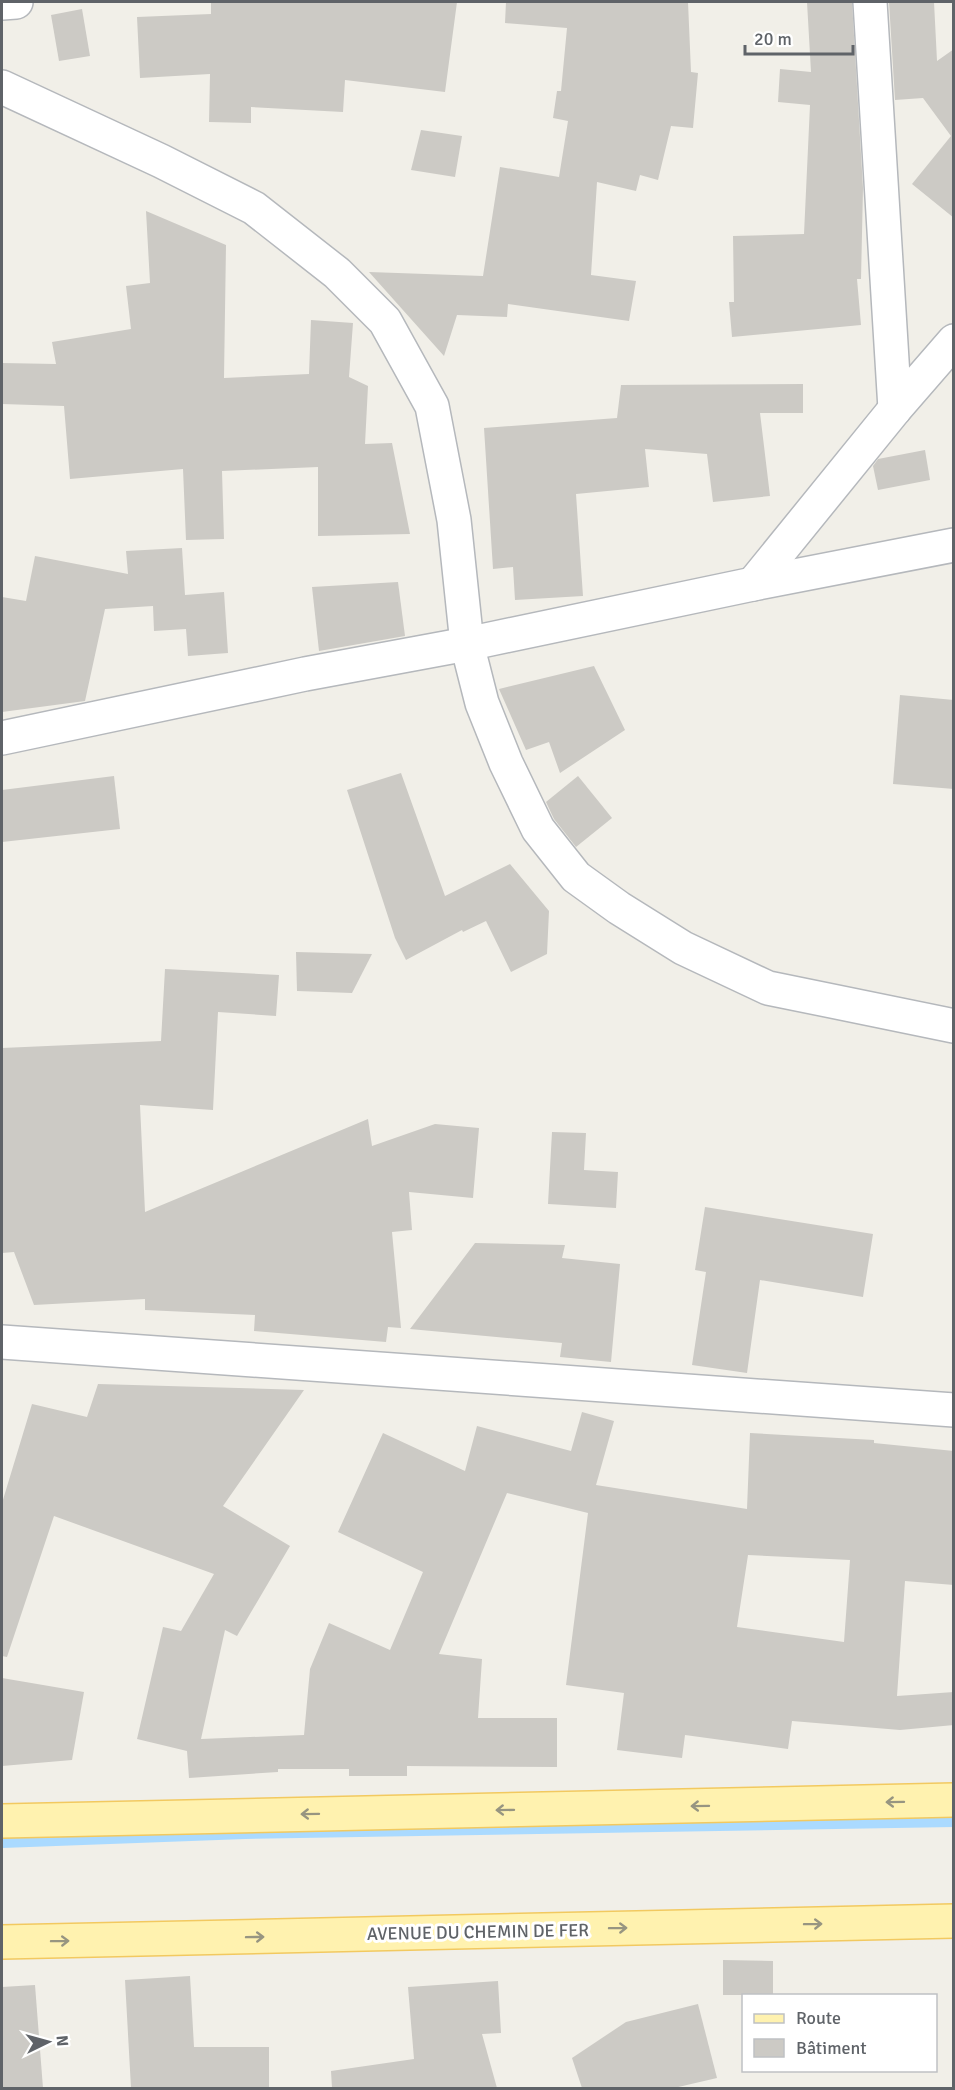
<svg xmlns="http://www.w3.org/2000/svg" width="955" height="2090" font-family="Signika,sans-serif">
<rect width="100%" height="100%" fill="#f1efe8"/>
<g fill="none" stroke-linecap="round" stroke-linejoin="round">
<polyline stroke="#aadaff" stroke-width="10" points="2,1843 245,1834 954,1822"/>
</g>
<g fill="#cccac5" fill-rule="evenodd">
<polygon points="211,2 457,2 445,92 345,80 343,112 251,107 251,123 209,122 210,74 140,78 137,17 211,14"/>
<polygon points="506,2 688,2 691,72 698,73 693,128 671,126 658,180 640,175 636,191 597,182 591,275 636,281 629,321 508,304 507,317 457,315 444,356 369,272 483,276 500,167 559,177 568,121 553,118 557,91 561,91 567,28 505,23"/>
<polygon points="807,2 852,2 863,188 861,279 857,279 861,325 732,337 729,302 734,302 733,236 804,234 810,105 778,102 780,69 811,72"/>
<polygon points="889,2 934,2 937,61 954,49 954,218 912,184 951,136 923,98 895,100"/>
<polygon points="82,9 90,56 59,61 51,15"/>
<polygon points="421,130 462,136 455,177 411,170"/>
<polygon points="146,211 226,245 224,378 309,374 311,320 353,323 349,377 368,386 365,444 392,443 410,534 318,536 318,467 222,471 224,539 186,540 183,469 70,479 64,406 2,404 2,363 56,364 52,342 131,329 126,286 150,283"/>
<polygon points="803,384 803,413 760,413 770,496 713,502 707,454 645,449 649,487 576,494 583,596 515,600 513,567 493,569 484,428 617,418 621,385"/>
<polygon points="925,450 930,480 878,490 873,466 878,459"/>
<polygon points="182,548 185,595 224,592 228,653 188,656 186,629 154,631 153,606 105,609 85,701 2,712 2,597 26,601 35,556 128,574 126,551"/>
<polygon points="398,582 405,636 319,651 312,587"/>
<polygon points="594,666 625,730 560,773 549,742 526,750 499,689"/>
<polygon points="900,695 954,700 954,789 893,784"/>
<polygon points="401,773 445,896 510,864 549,911 547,954 511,972 486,921 463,932 462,930 406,960 395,938 347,790"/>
<polygon points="114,776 120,829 2,842 2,790"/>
<polygon points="578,776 612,818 576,847 554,819 546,802"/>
<polygon points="296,952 372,954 352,993 297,991"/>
<polygon points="165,969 279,975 276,1016 218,1012 213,1110 140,1105 145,1212 368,1119 372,1146 435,1124 479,1128 473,1198 409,1192 412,1230 392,1232 401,1328 388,1327 386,1342 254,1331 255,1315 145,1310 145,1299 34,1305 14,1252 2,1253 2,1048 161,1041"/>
<polygon points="552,1132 586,1133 584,1170 618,1172 616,1208 548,1204"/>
<polygon points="705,1207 873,1234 863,1297 760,1280 747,1373 692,1365 706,1272 695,1270"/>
<polygon points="475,1243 565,1245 562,1258 620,1264 611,1362 560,1357 562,1343 410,1329"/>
<path d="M98 1384 304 1390 223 1506 290 1546 237 1636 225 1630 201 1739 304 1735 310 1669 329 1623 390 1650 423 1572 338 1532 383 1433 465 1471 477 1426 571 1451 582 1412 614 1421 596 1485 747 1509 750 1433 874 1440V1443L954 1451V1585L905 1581 897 1696 954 1692V1725L900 1730 792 1721 788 1749 685 1735 682 1758 617 1750 624 1693 566 1685 588 1513 507 1493 439 1654 482 1659 478 1718H557V1767L407 1766V1776H349V1769H278V1772L189 1778 187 1751 137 1739 163 1627 181 1631 214 1574 54 1516 7 1657 2 1656V1503L32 1404 87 1417ZM748 1555 850 1560 844 1642 737 1627Z"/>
<polygon points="2,1678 84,1692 72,1760 2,1766"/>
<polygon points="723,1960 773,1961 773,1995 723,1995"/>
<polygon points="190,1976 194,2047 269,2047 269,2088 131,2088 125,1980"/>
<polygon points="498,1981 501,2033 482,2034 497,2088 332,2088 331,2071 414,2059 408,1987"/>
<polygon points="35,1985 43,2088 2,2088 2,1987"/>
<polygon points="698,2004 717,2078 674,2088 582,2088 572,2058 626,2022"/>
</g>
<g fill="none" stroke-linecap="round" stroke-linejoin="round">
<defs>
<g id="minor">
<polyline points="870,2 895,409"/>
<polyline points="2,3 16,2"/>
<polyline points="2,87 161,161 254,208 337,273 385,321 432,406 454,520 467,644 482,703 506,763 538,829 576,877 619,908 683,948 768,988 954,1026"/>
<polyline points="753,584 895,409 954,341"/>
<polyline points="2,738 305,674 467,644 753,584 954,545"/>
<polyline points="2,1342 954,1410"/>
</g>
<g id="major">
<polyline points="2,1821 954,1800"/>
<polyline points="2,1942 954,1921"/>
</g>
</defs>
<use href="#minor" stroke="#b5b8bc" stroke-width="36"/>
<use href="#major" stroke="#f2c960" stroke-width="36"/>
<use href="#minor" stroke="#fff" stroke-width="33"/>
<use href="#major" stroke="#fff2af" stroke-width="33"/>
</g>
<defs><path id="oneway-shaft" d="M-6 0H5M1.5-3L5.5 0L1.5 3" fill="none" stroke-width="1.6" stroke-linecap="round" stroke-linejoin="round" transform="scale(1.5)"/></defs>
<g stroke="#979581">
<use href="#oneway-shaft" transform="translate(895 1802) rotate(179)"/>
<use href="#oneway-shaft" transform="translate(700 1806) rotate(179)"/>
<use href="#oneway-shaft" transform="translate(505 1810) rotate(179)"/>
<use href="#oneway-shaft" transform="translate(310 1814) rotate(179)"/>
<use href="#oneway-shaft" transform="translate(813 1924) rotate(-1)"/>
<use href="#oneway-shaft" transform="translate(618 1928) rotate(-1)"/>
<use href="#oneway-shaft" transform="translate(255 1937) rotate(-1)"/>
<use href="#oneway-shaft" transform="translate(60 1941) rotate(-1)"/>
</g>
<g text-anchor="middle" stroke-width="6" stroke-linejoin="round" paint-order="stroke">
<g font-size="18" fill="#5f6368" stroke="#fff">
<text transform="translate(478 1932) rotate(-1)" y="6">AVENUE DU CHEMIN DE FER</text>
</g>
</g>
<rect width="955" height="2090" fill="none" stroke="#5f6368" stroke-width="6"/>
<rect x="742" y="1994" width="195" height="78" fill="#ffffff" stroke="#bfc1c3" stroke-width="1.5"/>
<rect x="754" y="2014" width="30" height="9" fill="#fff2af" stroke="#bfc1c3" stroke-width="1.5"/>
<text x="796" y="2024" font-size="18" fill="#5f6368">Route</text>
<rect x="754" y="2039" width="30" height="18" fill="#cccac5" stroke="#bfc1c3" stroke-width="1.5"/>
<text x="796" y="2054" font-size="18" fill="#5f6368">Bâtiment</text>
<g transform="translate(48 2042) rotate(85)" stroke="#ffffff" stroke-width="4.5" paint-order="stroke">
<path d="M0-4.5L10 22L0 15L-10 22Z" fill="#5f6368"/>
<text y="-9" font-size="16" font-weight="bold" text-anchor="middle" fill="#5f6368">N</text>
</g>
<path d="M745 45v9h108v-9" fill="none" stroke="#5f6368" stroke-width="3"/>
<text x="754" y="45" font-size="18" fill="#5f6368" stroke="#ffffff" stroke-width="4.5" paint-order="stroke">20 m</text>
</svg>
